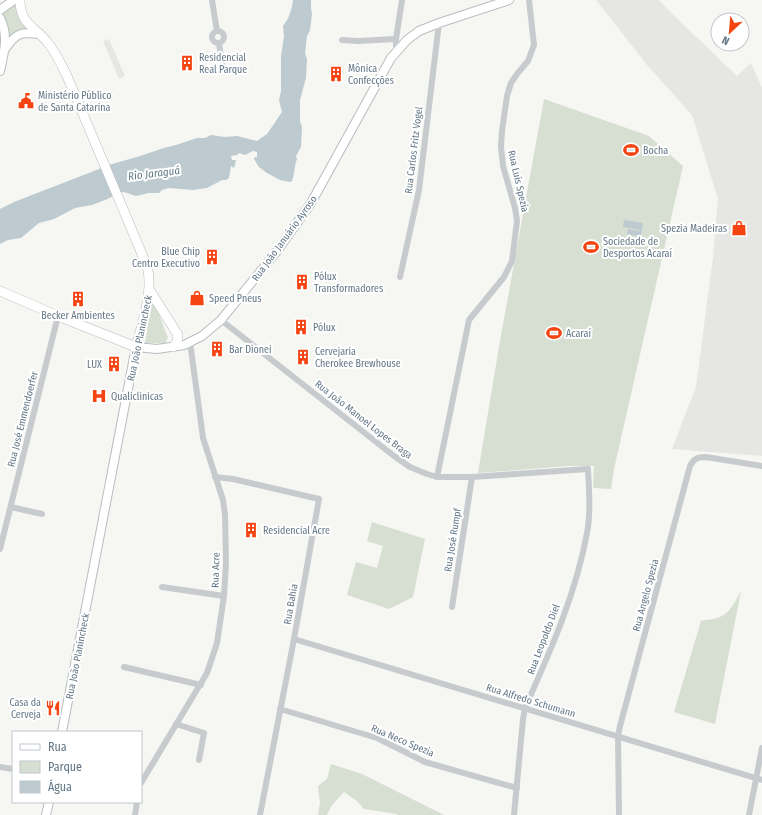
<svg xmlns="http://www.w3.org/2000/svg" width="762" height="815" font-family="'Fira Sans Condensed',sans-serif">
<rect width="100%" height="100%" fill="#f6f6f2"/>
<g fill="#e6e7e5">
<polygon points="596,0 659,0 667,9 737,76 751,63 762,88 762,456 672,449 696,387 713,257 718,199 692,115 648,66"/>
<polygon points="109,39 125,76 119,79 103,41"/>
</g>
<g fill="#d7ded2">
<path d="M16 2C16 14 19 22 28 30L16 32 7 39 3 16 0 13 9 9Z"/>
<polygon points="544,99 649,136 683,166 614,469 611,489 593,488 594,466 568,466 478,473 500,341"/>
<polygon points="150,304 155,304 168,338 165,343 145,343"/>
<polygon points="372,522 425,539 413,597 389,609 347,595 356,562 377,568 383,546 367,541"/>
<path d="M741 591 715 724 674 712 701 621C707 619 714 620 720 617 730 613 736 600 741 591Z"/>
<polygon points="331,764 362,774 444,815 397,815 397,814 364,809 357,801 344,792 332,805 327,815 318,815 320,803 318,786 327,779"/>
</g>
<g fill="#bdcacf">
<path d="M293 0H311V8L312 14 310 30 307 36 305 53 307 59 306 78 300 100V121L302 127 301 147 296 156 297 159C294 166 295 173 292 181L290 182 280 180 267 173 259 167 254 159 255 157H257V152L253 151 245 155 239 153 237 155 231 156 232 160H236L234 168 231 166 229 178 226 180H222L207 188 193 190 169 188 162 190 159 193H149L136 196 124 192 120 193 105 200 92 205 75 208 54 219 39 223 21 238 8 240 0 244V209L14 202 112 164 137 157 164 148 176 145 197 138H205L211 135 225 137 237 136 257 141 267 134 282 112 279 100 281 91V56L284 36 283 26C289 19 292 9 293 0Z"/>
<polygon points="624,220 643,223 641,236 627,235 628,229 639,231 640,230 623,227"/>
</g>
<g fill="none" stroke-linecap="round" stroke-linejoin="round">
<defs>
<g id="secondary">
<polyline points="0,10 14,0"/>
<path d="M0 18C9 35 4 53 0 71"/>
<path d="M5 49C17 32 21 32 40 34"/>
<polyline points="62,732 136,347 157,349 184,345 202,336 221,320 277,251 311,203 391,58 407,40 419,31 439,23 509,0"/>
<polyline points="46,815 49,802"/>
</g>
<g id="primary">
<polyline points="149,289 178,335 177,342 173,347"/>
<path d="M0 291 58 316 136 347C142 323 154 290 147 266L67 76C61 64 56 53 48 43 35 26 20 25 20 0"/>
</g>
</defs>
<use href="#secondary" stroke="#b7bdc1" stroke-width="10"/>
<use href="#primary" stroke="#b8bcc0" stroke-width="10"/>
<g stroke="#c8cbce" stroke-width="6">
<polyline points="212,0 217,31"/>
<circle cx="218" cy="37" r="6"/>
<polyline points="342,40 358,41 396,39"/>
<polyline points="219,43 223,70"/>
<polyline points="396,51 396,39 402,0"/>
<polyline points="400,277 419,190 439,23"/>
<path d="M221 320 394 456 410 467 427 474 437 477H472L588 469C589 490 591 512 587 533 576 594 550 652 525 708L523 719 514 815"/>
<polyline points="215,477 233,479 319,499 294,639 260,815"/>
<polyline points="437,477 469,320 504,277 512,261 517,221 515,208 503,166 501,147 502,131 507,96 511,83 517,74 528,61 534,45 529,0"/>
<polyline points="11,507 42,514"/>
<polyline points="0,549 58,316"/>
<polyline points="162,587 224,596"/>
<polyline points="452,607 472,477"/>
<polyline points="294,639 762,780"/>
<polyline points="124,667 201,685"/>
<polyline points="280,709 377,738 425,762 517,788"/>
<polyline points="176,724 204,733 199,760"/>
<polyline points="0,767 13,769"/>
<polyline points="141,783 207,673 217,643 224,596 226,563 225,514 223,500 203,438 190,342"/>
<polyline points="135,815 137,802"/>
<path d="M619 815 618 736 620 726 690 466C694 458 698 457 706 457L762 466"/>
<polyline points="749,815 762,748"/>
</g>
<use href="#secondary" stroke="#fff" stroke-width="8"/>
<use href="#primary" stroke="#fff" stroke-width="9"/>
</g>
<defs>
<symbol id="building-bare" viewBox="-9 -9 18 18"><path d="M-4-6H4V6H1V3H-1V6H-4ZM-2.5-4.3h1.7v1.8h-1.7ZM.8-4.3h1.7v1.8H.8ZM-2.5-1h1.7V.8h-1.7ZM.8-1h1.7V.8H.8Z" fill="#f54412" stroke="#fff" stroke-width="2.5" paint-order="stroke"/></symbol>
<symbol id="civic-bare" viewBox="-9 -9 18 18"><path d="M-.6-6.5H3V-4.5H.6V-3L4-1V1h2V6H-6V1h2V-1L-.6-3ZM-1.2 2.5V6h2.4V2.5Z" fill="#f54412" stroke="#fff" stroke-width="2.5" paint-order="stroke"/></symbol>
<symbol id="stadium-bare" viewBox="-9 -9 18 18"><path d="M0-5a6.5 5 0 1 0 0 10a6.5 5 0 1 0 0-10ZM-3.5-1.8h7v3.6h-7Z" fill="#f54412" stroke="#fff" stroke-width="2.5" paint-order="stroke"/></symbol>
<symbol id="shop-bare" viewBox="-9 -9 18 18"><path d="M-5-2.5h2.3a2.7 3.5 0 0 1 5.4 0H5L5.5 6h-11ZM-1.5-2.5h3a1.5 2.3 0 0 0-3 0Z" fill="#f54412" stroke="#fff" stroke-width="2.5" paint-order="stroke"/></symbol>
<symbol id="hospital-bare" viewBox="-9 -9 18 18"><path d="M-5-5h3v3.5h4V-5h3V5h-3V1.5h-4V5h-3Z" fill="#f54412" stroke="#fff" stroke-width="2.5" paint-order="stroke"/></symbol>
<symbol id="restaurant-bare" viewBox="-9 -9 18 18"><path d="M-5-6h1v4h1v-4h1v4h1v-4h1v5L-1.5 .5V6h-2V.5L-5-1ZM5-6V6H3V1.5H1.5Q1.5-4 5-6Z" fill="#f54412" stroke="#fff" stroke-width="2.5" paint-order="stroke"/></symbol>
</defs>
<g fill-rule="evenodd">
<use href="#building-bare" x="176" y="52" width="22" height="22"/>
<use href="#building-bare" x="325" y="63" width="22" height="22"/>
<use href="#civic-bare" x="15" y="90" width="22" height="22"/>
<use href="#stadium-bare" x="620" y="139" width="22" height="22"/>
<use href="#shop-bare" x="728" y="217" width="22" height="22"/>
<use href="#stadium-bare" x="580" y="236" width="22" height="22"/>
<use href="#building-bare" x="201" y="246" width="22" height="22"/>
<use href="#building-bare" x="291" y="271" width="22" height="22"/>
<use href="#shop-bare" x="186" y="287" width="22" height="22"/>
<use href="#building-bare" x="67" y="288" width="22" height="22"/>
<use href="#building-bare" x="290" y="316" width="22" height="22"/>
<use href="#stadium-bare" x="543" y="322" width="22" height="22"/>
<use href="#building-bare" x="206" y="338" width="22" height="22"/>
<use href="#building-bare" x="292" y="346" width="22" height="22"/>
<use href="#building-bare" x="103" y="353" width="22" height="22"/>
<use href="#hospital-bare" x="88" y="385" width="22" height="22"/>
<use href="#building-bare" x="240" y="519" width="22" height="22"/>
<use href="#restaurant-bare" x="42" y="697" width="22" height="22"/>
</g>
<g text-anchor="middle" stroke-width="4" stroke-linejoin="round" paint-order="stroke">
<g font-size="10" fill="#627686" stroke="#fff" text-anchor="start">
<text x="199" y="61">Residencial<tspan x="199" dy="12">Real Parque</tspan></text>
<text x="348" y="72">Mônica<tspan x="348" dy="12">Confecções</tspan></text>
<text x="38" y="99">Ministério Público<tspan x="38" dy="12">de Santa Catarina</tspan></text>
<text x="643" y="154">Bocha</text>
<text x="727" y="232" text-anchor="end">Spezia Madeiras</text>
<text x="603" y="245">Sociedade de<tspan x="603" dy="12">Desportos Acaraí</tspan></text>
<text x="200" y="255" text-anchor="end">Blue Chip<tspan x="200" dy="12">Centro Executivo</tspan></text>
<text x="314" y="280">Pólux<tspan x="314" dy="12">Transformadores</tspan></text>
<text x="209" y="302">Speed Pneus</text>
<text x="78" y="319" text-anchor="middle">Becker Ambientes</text>
<text x="313" y="331">Pólux</text>
<text x="566" y="337">Acaraí</text>
<text x="229" y="353">Bar Dionei</text>
<text x="315" y="355">Cervejaria<tspan x="315" dy="12">Cherokee Brewhouse</tspan></text>
<text x="102" y="368" text-anchor="end">LUX</text>
<text x="111" y="400">Qualiclinicas</text>
<text x="263" y="534">Residencial Acre</text>
<text x="41" y="706" text-anchor="end">Casa da<tspan x="41" dy="12">Cerveja</tspan></text>
</g>
<g font-size="10" fill="#627686" stroke="#fff">
<text transform="translate(413 150) rotate(-83)" y="4">Rua Carlos Fritz Vogel</text>
<text transform="translate(519 181) rotate(77)" y="4">Rua Luís Spezia</text>
<text transform="translate(284 238) rotate(-54)" y="4">Rua João Januário Ayroso</text>
<text transform="translate(139 338) rotate(-78)" y="4">Rua João Planincheck</text>
<text transform="translate(22 419) rotate(-76)" y="4">Rua José Emmendoerfer</text>
<text transform="translate(364 419) rotate(38)" y="4">Rua João Manoel Lopes Braga</text>
<text transform="translate(452 540) rotate(-81)" y="4">Rua José Rumpf</text>
<text transform="translate(215 570) rotate(-88)" y="4">Rua Acre</text>
<text transform="translate(645 595) rotate(-75)" y="4">Rua Angelo Spezia</text>
<text transform="translate(290 604) rotate(-80)" y="4">Rua Bahia</text>
<text transform="translate(543 639) rotate(-69)" y="4">Rua Leopoldo Diel</text>
<text transform="translate(77 656) rotate(-79)" y="4">Rua João Planincheck</text>
<text transform="translate(531 700) rotate(17)" y="4">Rua Alfredo Schumann</text>
<text transform="translate(403 740) rotate(23)" y="4">Rua Neco Spezia</text>
</g>
<g font-size="11" font-style="italic" fill="#5d7983" stroke="#fff">
<text transform="translate(154 173) rotate(-7)" y="4">Rio Jaraguá</text>
</g>
</g>
<rect x="12" y="731" width="130" height="72" fill="#ffffff" stroke="#c0c8cf"/>
<rect x="20" y="744" width="20" height="6" fill="#ffffff" stroke="#c0c8cf"/>
<text x="48" y="751" font-size="12" fill="#627686">Rua</text>
<rect x="20" y="761" width="20" height="12" fill="#d7ded2" stroke="#c0c8cf"/>
<text x="48" y="771" font-size="12" fill="#627686">Parque</text>
<rect x="20" y="781" width="20" height="12" fill="#bdcacf" stroke="#c0c8cf"/>
<text x="48" y="791" font-size="12" fill="#627686">Água</text>
<g transform="translate(730 32) rotate(206)"><circle r="19" fill="#ffffff" stroke="#c0c8cf"/>
<path d="M0-3L7 15L0 10L-7 15Z" fill="#f54412"/>
<text y="-6" font-size="11" font-weight="bold" text-anchor="middle" fill="#627686">N</text>
</g>
</svg>
